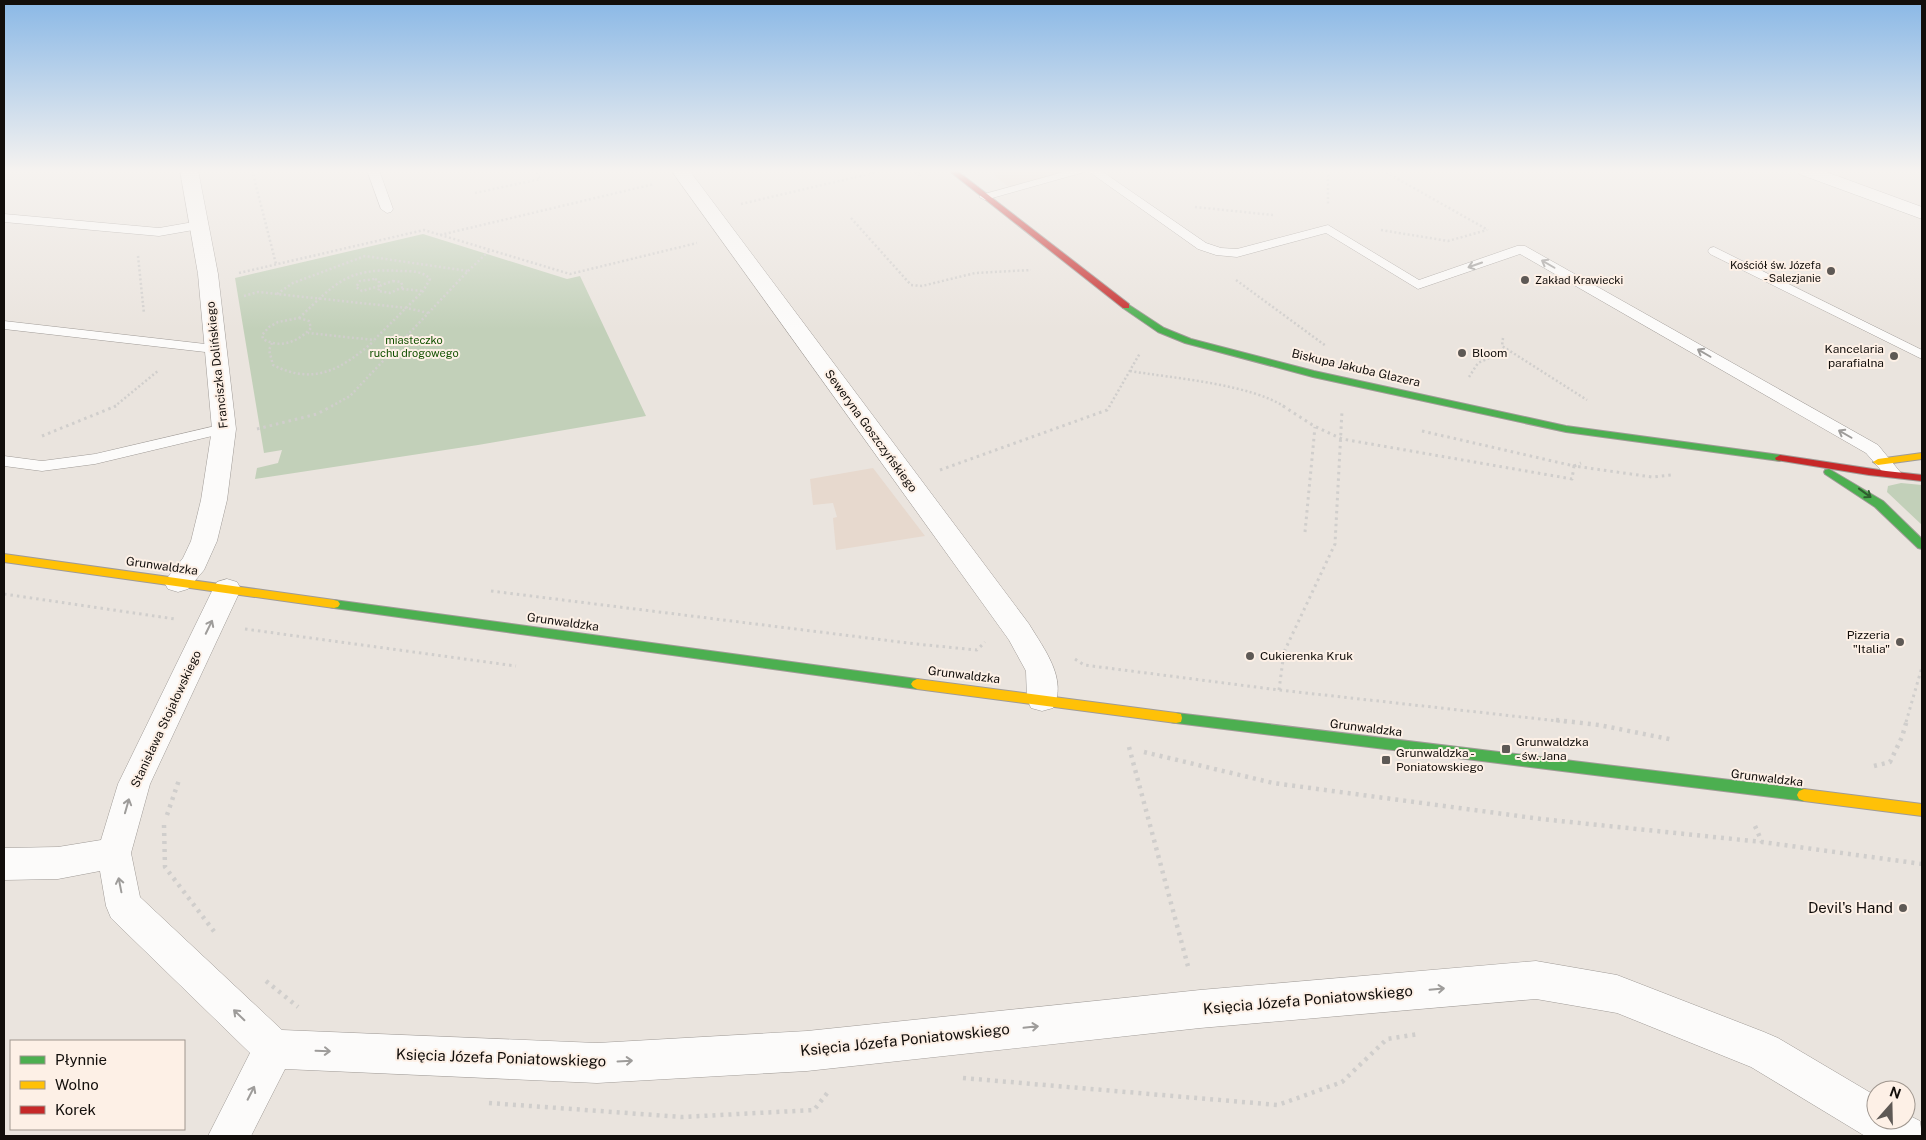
<svg xmlns="http://www.w3.org/2000/svg" width="1926" height="1140" font-family="'Public Sans',sans-serif">
<rect width="100%" height="100%" fill="#eae4de"/>
<polygon fill="#e5d8cd" points="993,170 1081,170 1011,189 996,177"/>
<polygon fill="#e7d9ce" points="873,468 925,536 836,550 833,518 837,517 833,503 813,505 810,479"/>
<g fill="#c2d0b9">
<polygon points="423,234 567,279 580,276 646,416 478,445 255,479 257,468 278,463 282,450 264,453 235,278"/>
<polygon points="1901,483 1922,485 1922,525 1887,492 1888,486"/>
</g>
<g fill="none" stroke-linecap="round" stroke-linejoin="round">
<defs>
<g id="lane">
<polygon points="367,170 379,170 393,209 391,212 387,213 381,209"/>
<polygon points="1071,170 1100,170 1206,243 1221,248 1237,249 1328,225 1419,280 1517,246 1525,246 1878,445 1901,473 1899,477 1887,477 1866,453 1520,254 1418,289 1326,233 1237,257 1216,255 1198,249 1088,171 985,200 979,197 981,195"/>
<polygon points="4,214 159,228 199,221 205,225 199,229 159,236 4,222"/>
<polygon points="1714,247 1922,350 1922,359 1710,254 1708,251 1710,248"/>
<polygon points="4,321 214,345 221,349 214,353 4,329"/>
<polygon points="224,424 229,426 232,429 229,432 95,464 42,471 4,466 4,456 42,461 95,454"/>
</g>
<g id="street">
<polygon points="180,170 198,170 218,274 236,429 227,500 217,541 204,570 188,589 178,592 168,589 164,582 183,558 191,541 201,500 212,429 198,274"/>
<path d="M671 170H689L1029 624C1044 649 1068 679 1053 708L1042 711 1031 708 1027 699 1026 671 1009 640Z"/>
<polygon points="1796,170 1821,170 1922,207 1922,219 1799,174"/>
<polygon points="227,579 237,582 241,589 150,784 131,853 140,897 282,1030 597,1043 807,1031 1200,990 1536,961 1617,975 1764,1032 1778,1038 1876,1096 1876,1120 1906,1120 1906,1114 1920,1121 1922,1136 1865,1136 1751,1067 1617,1013 1536,999 1200,1028 807,1071 597,1083 285,1069 251,1136 208,1136 250,1053 111,918 106,906 100,871 58,879 4,880 4,848 58,847 101,840 118,784 213,589 217,582"/>
</g>
<g id="fast">
<polygon points="1126,303 1164,328 1191,339 1314,371 1566,426 1780,455 1785,458 1780,461 1566,432 1313,377 1185,343 1158,332 1123,308 1122,306"/>
<polygon points="1829,469 1883,501 1922,539 1922,549 1918,548 1875,507 1825,474 1824,472 1825,470"/>
<polygon points="334,600 917,679 921,681 923,684 921,687 917,689 334,608 330,607 328,604 330,601"/>
<polygon points="1176,713 1804,789 1809,791 1811,795 1809,799 1804,801 1176,723 1171,722 1170,718 1171,714"/>
</g>
<g id="slow">
<polygon points="1922,453 1922,459 1878,465 1873,462 1878,459"/>
<polygon points="4,554 334,600 338,601 340,604 338,607 334,608 4,562"/>
<polygon points="917,679 1176,713 1181,714 1182,718 1181,722 1176,723 917,689 913,687 911,684 913,681"/>
<polygon points="1804,789 1922,804 1922,816 1804,801 1799,799 1797,795 1799,791"/>
</g>
<g id="jam">
<polygon points="948,170 956,170 1129,304 1129,308 1123,308"/>
<polygon points="1780,455 1886,471 1922,475 1922,481 1869,475 1776,460 1775,458"/>
</g>
</defs>
<use href="#lane" stroke="#a09b97" stroke-width="1"/>
<use href="#street" stroke="#a09b97" stroke-width="1"/>
<use href="#fast" stroke="#a09b97" stroke-width="2"/>
<use href="#slow" stroke="#a09b97" stroke-width="2"/>
<use href="#jam" stroke="#a09b97" stroke-width="2"/>
<g stroke="#d0cecc" stroke-width="2.5" stroke-dasharray="2 2.5" stroke-linecap="butt">
<polyline points="252,170 276,264"/>
<polyline points="911,170 918,175 923,174"/>
<polyline points="1328,170 1328,204"/>
<polyline points="1382,170 1488,230"/>
<polyline points="475,193 540,179 535,170"/>
<polyline points="741,204 886,170"/>
<polyline points="1195,207 1273,215"/>
<polyline points="851,218 911,285 922,286 975,273 1031,270"/>
<polyline points="1381,230 1448,241 1487,230"/>
<polyline points="440,235 654,184"/>
<polyline points="138,256 144,314"/>
<polyline points="468,271 490,250"/>
<polyline points="239,273 424,230 570,274 697,243"/>
<polygon points="375,279 379,281 379,286 362,291 356,287 360,281"/>
<polyline points="1236,280 1326,346"/>
<polygon points="393,281 401,282 403,287 390,293 378,291 381,285"/>
<polyline points="402,289 423,291"/>
<polyline points="277,294 293,283 365,256 468,271 350,396 330,407"/>
<polyline points="244,296 258,292 407,308 428,313"/>
<path d="M299 318C335 284 347 267 401 271 411 271 423 271 430 279L423 291 374 340 308 333"/>
<path d="M299 318 309 321 311 328C298 342 280 349 263 339L262 335 269 327 278 322Z"/>
<polyline points="1503,338 1502,346 1587,400"/>
<path d="M272 343 269 350 273 365C314 386 342 369 374 341"/>
<path d="M1130 371C1172 378 1250 384 1285 407"/>
<polyline points="1469,377 1478,363 1507,350"/>
<polyline points="114,407 159,370"/>
<polyline points="1109,407 1140,353"/>
</g>
<g stroke="#d0cecc" stroke-width="3" stroke-dasharray="2.5 4" stroke-linecap="butt">
<polyline points="1283,406 1314,426 1342,439 1572,479 1574,466 1652,477 1671,475"/>
<polyline points="257,429 317,414 332,406"/>
<polyline points="1422,431 1574,466 1581,463"/>
<polyline points="42,436 116,406"/>
<polyline points="940,470 1107,410 1110,406"/>
<polyline points="1305,532 1315,427"/>
<polyline points="491,591 916,644 977,650 985,642"/>
<polyline points="4,594 175,619"/>
<polyline points="245,629 516,666"/>
<polyline points="1075,659 1084,665 1279,690 1567,722"/>
<polyline points="1279,690 1284,652 1335,544 1342,411"/>
<polyline points="1906,722 1922,667"/>
</g>
<g stroke="#d0cecc" stroke-width="4.5" stroke-dasharray="3 5" stroke-linecap="butt">
<polyline points="1556,720 1599,725 1674,740"/>
<polyline points="1129,747 1189,970"/>
<polyline points="1144,752 1273,783 1541,819 1762,842 1922,864"/>
<polyline points="1874,766 1890,762 1902,737 1907,720"/>
<polyline points="167,815 179,780"/>
<polyline points="164,825 165,867 216,934"/>
<polyline points="1755,826 1762,842"/>
<polyline points="266,981 298,1007"/>
<polyline points="963,1078 1278,1105 1342,1082 1387,1039 1419,1034"/>
<polyline points="489,1103 682,1117 814,1110 828,1092"/>
</g>
<use href="#lane" fill="#fcfbfa" fill-rule="evenodd"/>
<use href="#street" fill="#fcfbfa" fill-rule="evenodd"/>
<use href="#fast" fill="#4caf50" fill-rule="evenodd"/>
<use href="#slow" fill="#ffc107" fill-rule="evenodd"/>
<use href="#jam" fill="#c62828" fill-rule="evenodd"/>
</g>
<defs><path id="oneway-shaft" d="M-6 0H5M1.5-3L5.5 0L1.5 3" fill="none" stroke-width="1.6" stroke-linecap="round" stroke-linejoin="round" transform="scale(1.25)"/></defs>
<g stroke="#9e9c9a">
<use href="#oneway-shaft" transform="translate(1548 264) rotate(-150)"/>
<use href="#oneway-shaft" transform="translate(1475 265) rotate(161)"/>
<use href="#oneway-shaft" transform="translate(1704 353) rotate(-150)"/>
<use href="#oneway-shaft" transform="translate(1845 434) rotate(-150)"/>
<use href="#oneway-shaft" transform="translate(209 627) rotate(-64)"/>
<use href="#oneway-shaft" transform="translate(127 806) rotate(-74)"/>
<use href="#oneway-shaft" transform="translate(120 885) rotate(-101)"/>
<use href="#oneway-shaft" transform="translate(1437 989) rotate(-5)"/>
<use href="#oneway-shaft" transform="translate(239 1015) rotate(-136)"/>
<use href="#oneway-shaft" transform="translate(1031 1027) rotate(-6)"/>
<use href="#oneway-shaft" transform="translate(323 1051) rotate(2)"/>
<use href="#oneway-shaft" transform="translate(625 1061) rotate(-3)"/>
<use href="#oneway-shaft" transform="translate(251 1093) rotate(-63)"/>
</g>
<use stroke="#2f5e2e" href="#oneway-shaft" transform="translate(1865 493) rotate(36)"/>
<linearGradient id="sky" x2="0" y2="1"><stop stop-color="#8ab8e6"/><stop offset="0.52" stop-color="#f6f3f0"/><stop offset="1" stop-color="#f6f3f0" stop-opacity="0"/></linearGradient>
<rect width="1926" height="329" fill="url(#sky)"/>
<g fill="#5e5955" stroke="#fdf0e6" stroke-width="2">
<circle cx="1831" cy="271" r="5"/>
<circle cx="1525" cy="280" r="5"/>
<circle cx="1462" cy="353" r="5"/>
<circle cx="1894" cy="356" r="5"/>
<circle cx="1900" cy="642" r="5"/>
<circle cx="1250" cy="656" r="5"/>
<rect x="1501" y="744" width="10" height="10" rx="2.5"/>
<rect x="1381" y="755" width="10" height="10" rx="2.5"/>
<circle cx="1903" cy="908" r="5"/>
</g>
<g text-anchor="middle" stroke-width="4" stroke-linejoin="round" paint-order="stroke">
<g font-size="11" fill="#120e0b" stroke="#fdf0e6" text-anchor="end">
<text x="1821" y="269">Kościół św. Józefa<tspan x="1821" dy="13">- Salezjanie</tspan></text>
<text x="1535" y="284" text-anchor="start">Zakład Krawiecki</text>
</g>
<g font-size="11" fill="#135100" stroke="#fdf0e6">
<text x="414" y="344">miasteczko<tspan x="414" dy="13">ruchu drogowego</tspan></text>
</g>
<g font-size="12" fill="#120e0b" stroke="#fdf0e6" text-anchor="start">
<text x="1884" y="353" text-anchor="end">Kancelaria<tspan x="1884" dy="14">parafialna</tspan></text>
<text x="1472" y="357">Bloom</text>
<text x="1890" y="639" text-anchor="end">Pizzeria<tspan x="1890" dy="14">"Italia"</tspan></text>
<text x="1260" y="660">Cukierenka Kruk</text>
<text x="1516" y="746">Grunwaldzka<tspan x="1516" dy="14">- św. Jana</tspan></text>
<text x="1396" y="757">Grunwaldzka -<tspan x="1396" dy="14">Poniatowskiego</tspan></text>
</g>
<g font-size="12" fill="#120e0b" stroke="#fdf0e6">
<text transform="translate(217 365) rotate(-96)" y="4">Franciszka Dolińskiego</text>
<text transform="translate(1356 368) rotate(13)" y="4">Biskupa Jakuba Glazera</text>
<text transform="translate(871 431) rotate(54)" y="4">Seweryna Goszczyńskiego</text>
<text transform="translate(162 566) rotate(8)" y="4">Grunwaldzka</text>
<text transform="translate(563 622) rotate(8)" y="4">Grunwaldzka</text>
<text transform="translate(964 675) rotate(7)" y="4">Grunwaldzka</text>
<text transform="translate(166 719) rotate(-65)" y="4">Stanisława Stojałowskiego</text>
<text transform="translate(1366 728) rotate(7)" y="4">Grunwaldzka</text>
<text transform="translate(1767 778) rotate(7)" y="4">Grunwaldzka</text>
</g>
<g font-size="15" fill="#120e0b" stroke="#fdf0e6" text-anchor="end">
<text x="1893" y="913">Devil's Hand</text>
</g>
<g font-size="15" fill="#120e0b" stroke="#fdf0e6">
<text transform="translate(1308 1000) rotate(-5)" y="5">Księcia Józefa Poniatowskiego</text>
<text transform="translate(905 1040) rotate(-6)" y="5">Księcia Józefa Poniatowskiego</text>
<text transform="translate(501 1058) rotate(2)" y="5">Księcia Józefa Poniatowskiego</text>
</g>
</g>
<rect width="1926" height="1140" fill="none" stroke="#120e0b" stroke-width="10"/>
<rect x="10" y="1040" width="175" height="90" fill="#fdf0e6" stroke="#9f968e"/>
<rect x="20" y="1056" width="25" height="8" fill="#4caf50" stroke="#9f968e"/>
<text x="55" y="1065" font-size="15" fill="#120e0b">Płynnie</text>
<rect x="20" y="1081" width="25" height="8" fill="#ffc107" stroke="#9f968e"/>
<text x="55" y="1090" font-size="15" fill="#120e0b">Wolno</text>
<rect x="20" y="1106" width="25" height="8" fill="#c62828" stroke="#9f968e"/>
<text x="55" y="1115" font-size="15" fill="#120e0b">Korek</text>
<g transform="translate(1891 1105) rotate(20)"><circle r="24" fill="#fdf0e6" stroke="#9f968e"/>
<path d="M0-4L9 19L0 12L-9 19Z" fill="#5e5955"/>
<text y="-8" font-size="14" font-weight="bold" text-anchor="middle" fill="#120e0b">N</text>
</g>
</svg>
